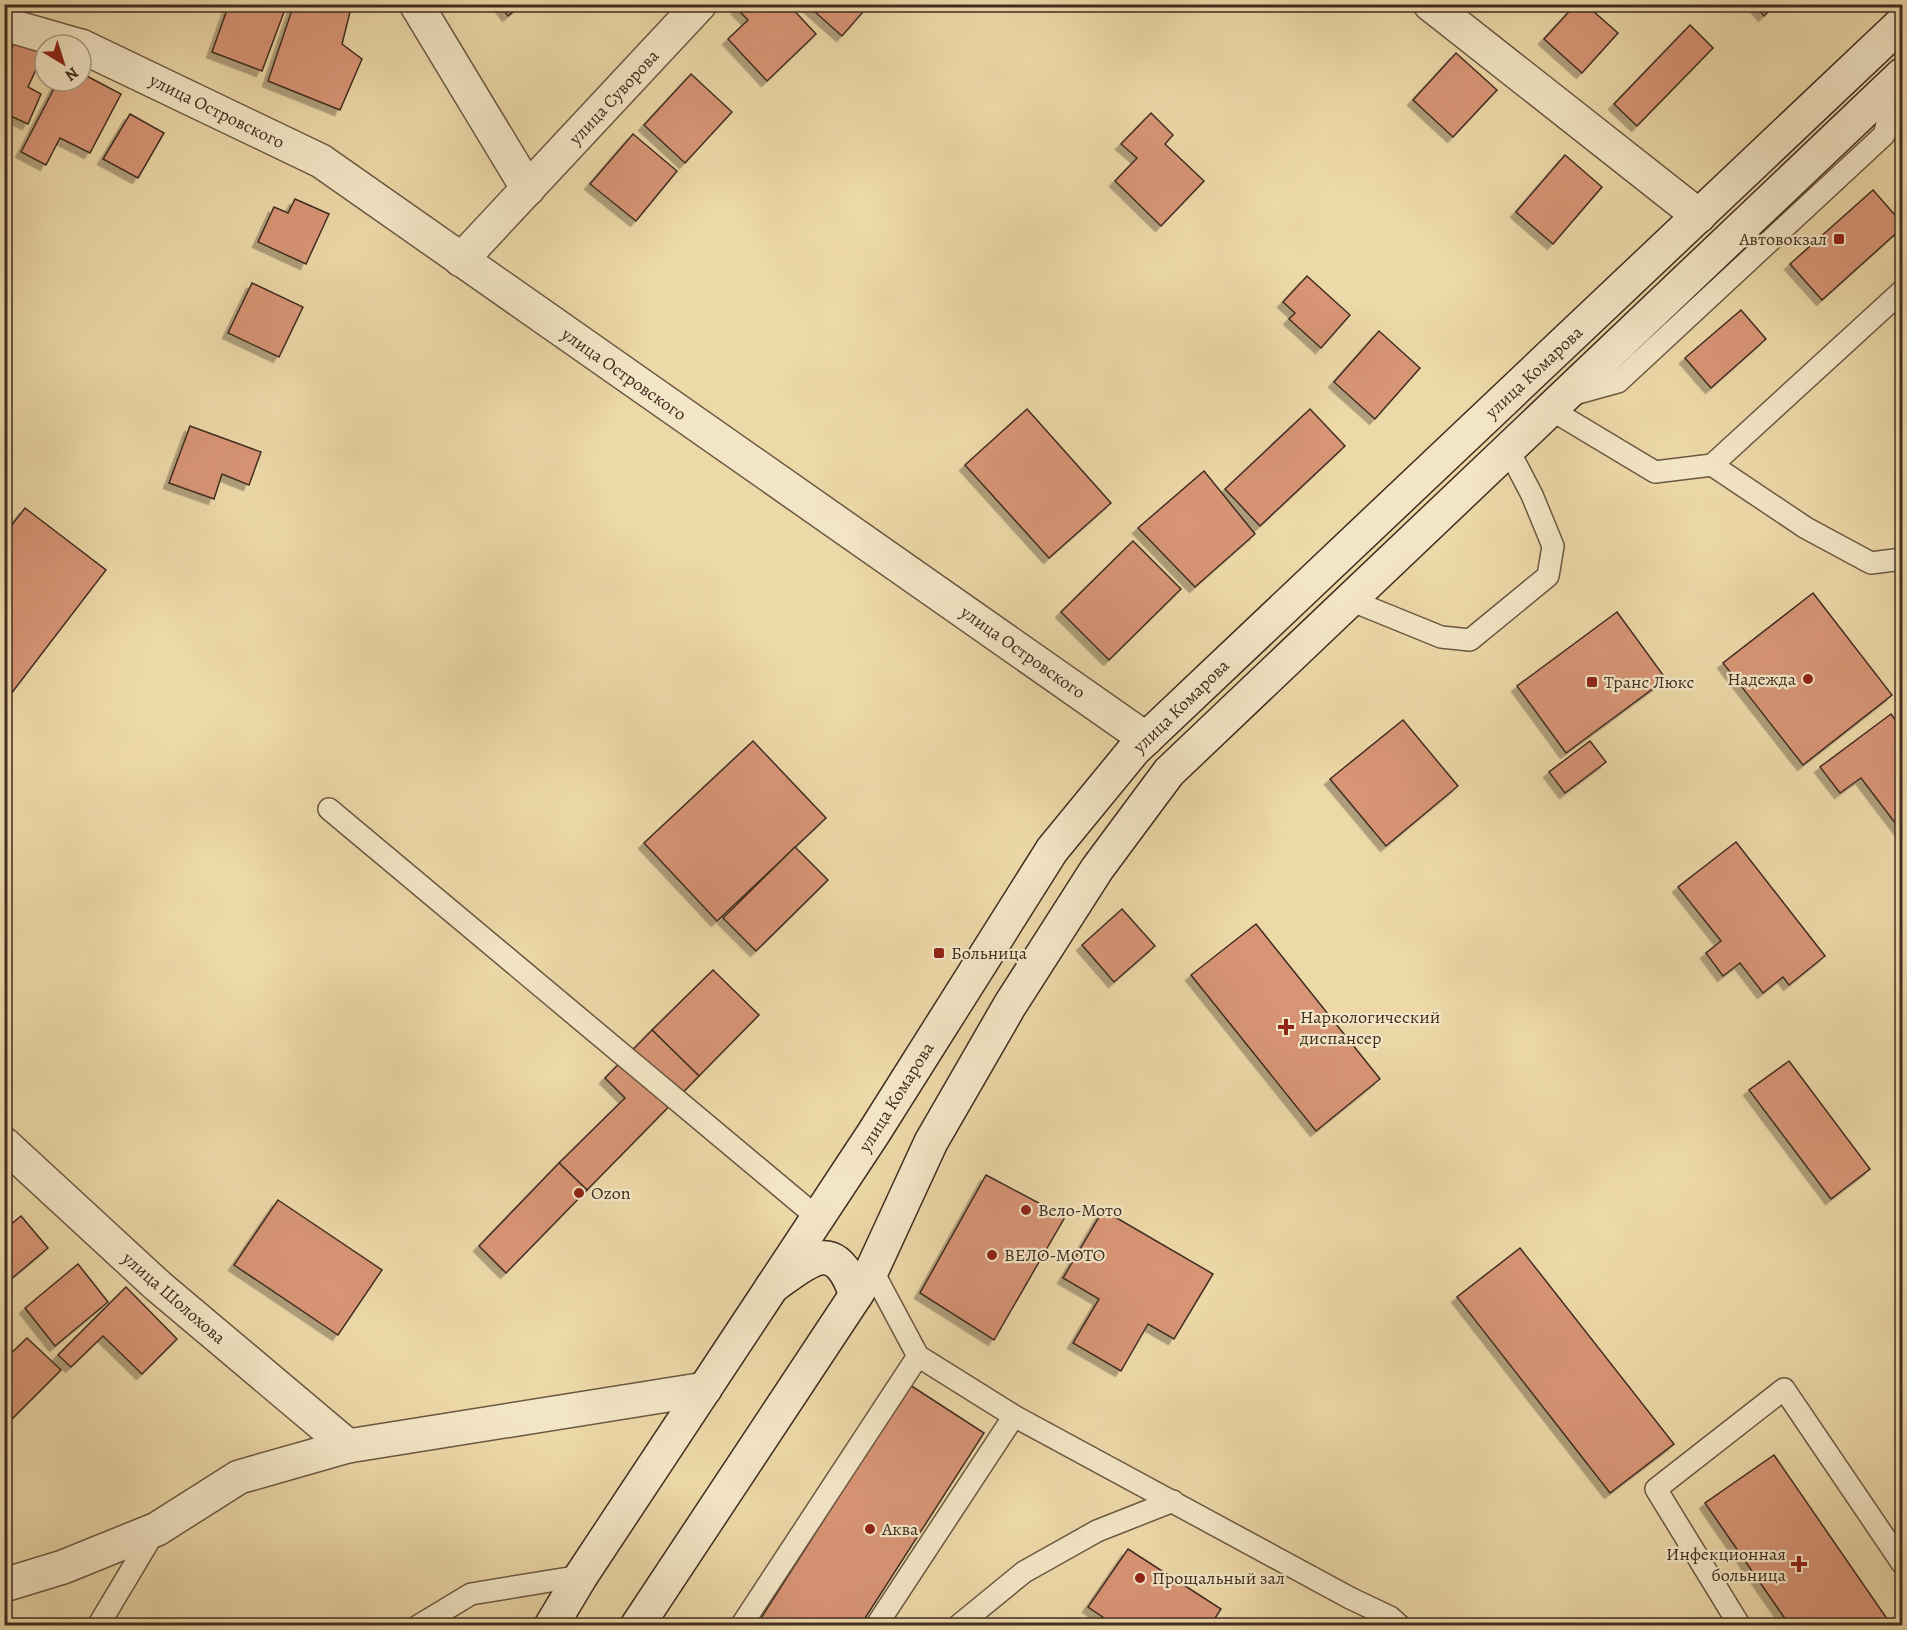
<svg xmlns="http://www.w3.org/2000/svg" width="1907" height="1630" font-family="Alegreya,serif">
<defs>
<filter id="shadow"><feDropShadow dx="-5.5" dy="5.5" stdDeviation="0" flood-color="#0004"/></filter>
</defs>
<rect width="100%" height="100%" fill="#edd8a8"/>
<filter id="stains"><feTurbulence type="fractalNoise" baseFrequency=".00333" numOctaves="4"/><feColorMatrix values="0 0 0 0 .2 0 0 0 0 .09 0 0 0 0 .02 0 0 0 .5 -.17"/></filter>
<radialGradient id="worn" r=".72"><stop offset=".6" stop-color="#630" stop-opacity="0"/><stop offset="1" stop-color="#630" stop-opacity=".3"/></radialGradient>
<g fill="#d89576" stroke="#402d20" stroke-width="1.5" filter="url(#shadow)">
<polygon points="229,4 287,4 262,71 212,52"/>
<polygon points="294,4 352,4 342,44 362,59 340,110 268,81"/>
<polygon points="499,4 522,4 508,16"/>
<polygon points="742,4 788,4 816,34 767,81 728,39 748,20 737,9"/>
<polygon points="806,4 869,4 869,5 842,36"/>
<polygon points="1576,4 1585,4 1618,33 1582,73 1544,39"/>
<polygon points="1754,4 1776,4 1764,16"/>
<polygon points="1690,25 1713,48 1637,126 1614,104"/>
<polygon points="15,41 43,54 28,87 41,94 28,124 4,113 4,65"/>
<polygon points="1456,53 1497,90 1453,137 1413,100"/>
<polygon points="81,73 121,94 90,153 60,138 46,165 21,152 58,81 81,81"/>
<polygon points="691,74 732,112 685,163 644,125"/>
<polygon points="1151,113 1173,135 1165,144 1204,181 1161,226 1115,181 1137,158 1121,144"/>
<polygon points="130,114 164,133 138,178 103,159"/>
<polygon points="633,134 677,171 636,221 590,184"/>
<polygon points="1565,155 1602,187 1553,244 1516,212"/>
<polygon points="1873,190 1902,223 1902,228 1822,300 1790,264"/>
<polygon points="295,199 329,214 306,264 258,242 274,207 288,213"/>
<polygon points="1307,276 1350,315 1321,348 1289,319 1295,313 1283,302"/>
<polygon points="252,283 303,307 279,357 228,333"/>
<polygon points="1741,310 1766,339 1711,388 1685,358"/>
<polygon points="1379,331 1420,368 1375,419 1334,382"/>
<polygon points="1027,409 1111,503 1049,558 965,465"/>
<polygon points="1310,409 1345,446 1260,526 1225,489"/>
<polygon points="190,426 261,452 249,485 222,474 214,499 169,483"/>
<polygon points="1204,471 1255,534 1195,587 1138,528"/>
<polygon points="25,508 106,570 4,703 4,535"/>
<polygon points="1133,541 1181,589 1109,660 1061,612"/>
<polygon points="1813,593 1892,695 1803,765 1723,663"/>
<polygon points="1617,612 1666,679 1566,753 1517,686"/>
<polygon points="1891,714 1902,729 1902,832 1861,778 1840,793 1820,767"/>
<polygon points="1403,720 1458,786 1386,846 1330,779"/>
<polygon points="753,741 826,818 717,921 644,843"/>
<polygon points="1590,741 1606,762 1565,793 1549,772"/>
<polygon points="1736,842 1825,956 1789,985 1783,977 1763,993 1740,963 1723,976 1706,953 1721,941 1678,887"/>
<polygon points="795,847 828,880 756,951 723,918"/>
<polygon points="1122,909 1155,946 1114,982 1082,945"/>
<polygon points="1256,924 1380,1079 1316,1131 1191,975"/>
<polygon points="713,970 759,1015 699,1076 652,1030"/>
<polygon points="652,1030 699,1076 587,1190 559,1163 625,1098 605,1078"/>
<polygon points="1789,1061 1870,1169 1831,1199 1749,1090"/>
<polygon points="559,1163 587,1190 506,1273 479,1246"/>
<polygon points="986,1175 1065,1217 994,1340 920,1293"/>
<polygon points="278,1200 382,1270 338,1335 234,1265"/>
<polygon points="1103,1210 1213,1274 1174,1339 1148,1324 1121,1371 1073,1343 1099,1299 1063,1278"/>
<polygon points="21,1216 48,1248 4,1285 4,1230"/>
<polygon points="1520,1248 1674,1444 1610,1493 1457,1297"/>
<polygon points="78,1264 108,1302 55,1346 25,1308"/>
<polygon points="126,1287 177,1339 142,1374 103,1336 71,1367 58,1355"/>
<polygon points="27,1338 61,1370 4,1427 4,1360"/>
<polygon points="910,1385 984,1433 860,1626 756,1626"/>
<polygon points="1774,1455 1892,1626 1790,1626 1705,1503"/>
<polygon points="1128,1549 1221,1609 1210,1626 1116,1626 1088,1607"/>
</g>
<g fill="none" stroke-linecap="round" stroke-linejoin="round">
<defs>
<g id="lane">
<polyline points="1571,395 1618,382 1884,135 1898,82"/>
<polyline points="1550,409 1655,472 1712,465 1902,291"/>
<polyline points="1712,465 1806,528 1871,563 1902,559"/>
<polyline points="1350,600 1441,637 1470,640 1548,576 1553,546 1532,495 1508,449"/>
<polyline points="329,809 818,1218"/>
<polyline points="918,1356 1014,1416 1350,1598 1390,1617 1400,1626"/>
<polyline points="98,1626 156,1529"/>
<polyline points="418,1626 471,1594 581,1576"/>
<polyline points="741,1626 918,1356 872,1270"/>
<polyline points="876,1626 1014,1416"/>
<polyline points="958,1626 1024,1572 1097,1531 1173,1501"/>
<polyline points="1740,1626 1656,1489 1784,1389 1902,1563"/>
</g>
<g id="street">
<polyline points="416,4 528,189"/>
<polyline points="1430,4 1699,216"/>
<polyline points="4,24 77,45"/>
<polyline points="81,46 321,161 1146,739"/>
<polyline points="461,260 700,4"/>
<polyline points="4,1144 158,1286 348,1446"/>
<polyline points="4,1585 63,1567 157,1529 239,1477 348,1446 705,1389"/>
</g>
<g id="secondary">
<polyline points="772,1287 873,1134 1052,850 1134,750 1902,23"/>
<path d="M551 1626 581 1576 772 1287C809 1260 835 1234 856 1295"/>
<polyline points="637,1626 856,1295 872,1270 931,1142 1010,1005 1097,869 1169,772 1902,75"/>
</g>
</defs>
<use href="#lane" stroke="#6b5842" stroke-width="24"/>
<use href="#street" stroke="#6b5842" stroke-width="36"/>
<use href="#secondary" stroke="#402d20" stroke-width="36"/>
<use href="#lane" stroke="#f3e6c6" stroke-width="21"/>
<use href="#street" stroke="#f3e6c6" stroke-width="33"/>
<use href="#secondary" stroke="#f3e6c6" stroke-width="33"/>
</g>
<g fill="#8f2418" stroke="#f3e6c6" stroke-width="2">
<rect x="1833" y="233" width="12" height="12" rx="3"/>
<circle cx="1808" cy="679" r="6"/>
<rect x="1586" y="676" width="12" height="12" rx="3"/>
<rect x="933" y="947" width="12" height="12" rx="3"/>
<path d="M1283 1018h6v6h6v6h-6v6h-6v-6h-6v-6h6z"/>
<circle cx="579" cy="1193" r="6"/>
<circle cx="1026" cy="1210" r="6"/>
<circle cx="992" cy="1255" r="6"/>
<circle cx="870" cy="1529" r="6"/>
<path d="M1796 1555h6v6h6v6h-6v6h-6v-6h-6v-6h6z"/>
<circle cx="1140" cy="1578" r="6"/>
</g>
<g text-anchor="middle" stroke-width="4.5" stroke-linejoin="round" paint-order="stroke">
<g font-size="18" fill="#402d20" stroke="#f3e6c6">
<text transform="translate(614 97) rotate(-47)" y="6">улица Суворова</text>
<text transform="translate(217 111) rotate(26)" y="6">улица Островского</text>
<text transform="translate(1534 372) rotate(-43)" y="6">улица Комарова</text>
<text transform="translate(624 374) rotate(35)" y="6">улица Островского</text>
<text transform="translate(1023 652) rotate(35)" y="6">улица Островского</text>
<text transform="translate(1181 706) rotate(-44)" y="6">улица Комарова</text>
<text transform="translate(896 1097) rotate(-58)" y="6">улица Комарова</text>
<text transform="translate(174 1298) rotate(41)" y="6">улица Шолохова</text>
</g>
<g font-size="18" fill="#402d20" stroke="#f3e6c6" text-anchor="start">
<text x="1827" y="245" text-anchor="end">Автовокзал</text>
<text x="1796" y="685" text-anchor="end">Надежда</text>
<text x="1604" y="688">Транс Люкс</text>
<text x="951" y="959">Больница</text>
<text x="1300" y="1023">Наркологический<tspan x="1300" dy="21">диспансер</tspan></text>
<text x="591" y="1199">Ozon</text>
<text x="1038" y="1216">Вело-Мото</text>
<text x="1004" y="1261">ВЕЛО-МОТО</text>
<text x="882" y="1535">Аква</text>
<text x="1786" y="1560" text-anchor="end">Инфекционная<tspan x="1786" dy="21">больница</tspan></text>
<text x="1152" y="1584">Прощальный зал</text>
</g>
</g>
<rect width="1907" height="1630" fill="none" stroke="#edd8a8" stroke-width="24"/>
<rect x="6" y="6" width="1895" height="1618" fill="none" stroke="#402d20" stroke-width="3"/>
<rect x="12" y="12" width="1883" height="1606" fill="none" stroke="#402d20" stroke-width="1.5"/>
<g transform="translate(63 63) rotate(142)"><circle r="28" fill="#f3e6c6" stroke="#ab9c84" stroke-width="1.5"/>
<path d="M0-4.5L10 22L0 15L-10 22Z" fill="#8f2418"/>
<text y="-9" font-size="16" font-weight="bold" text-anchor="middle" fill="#402d20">N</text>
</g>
<rect width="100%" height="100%" filter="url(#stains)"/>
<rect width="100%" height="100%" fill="url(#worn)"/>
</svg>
